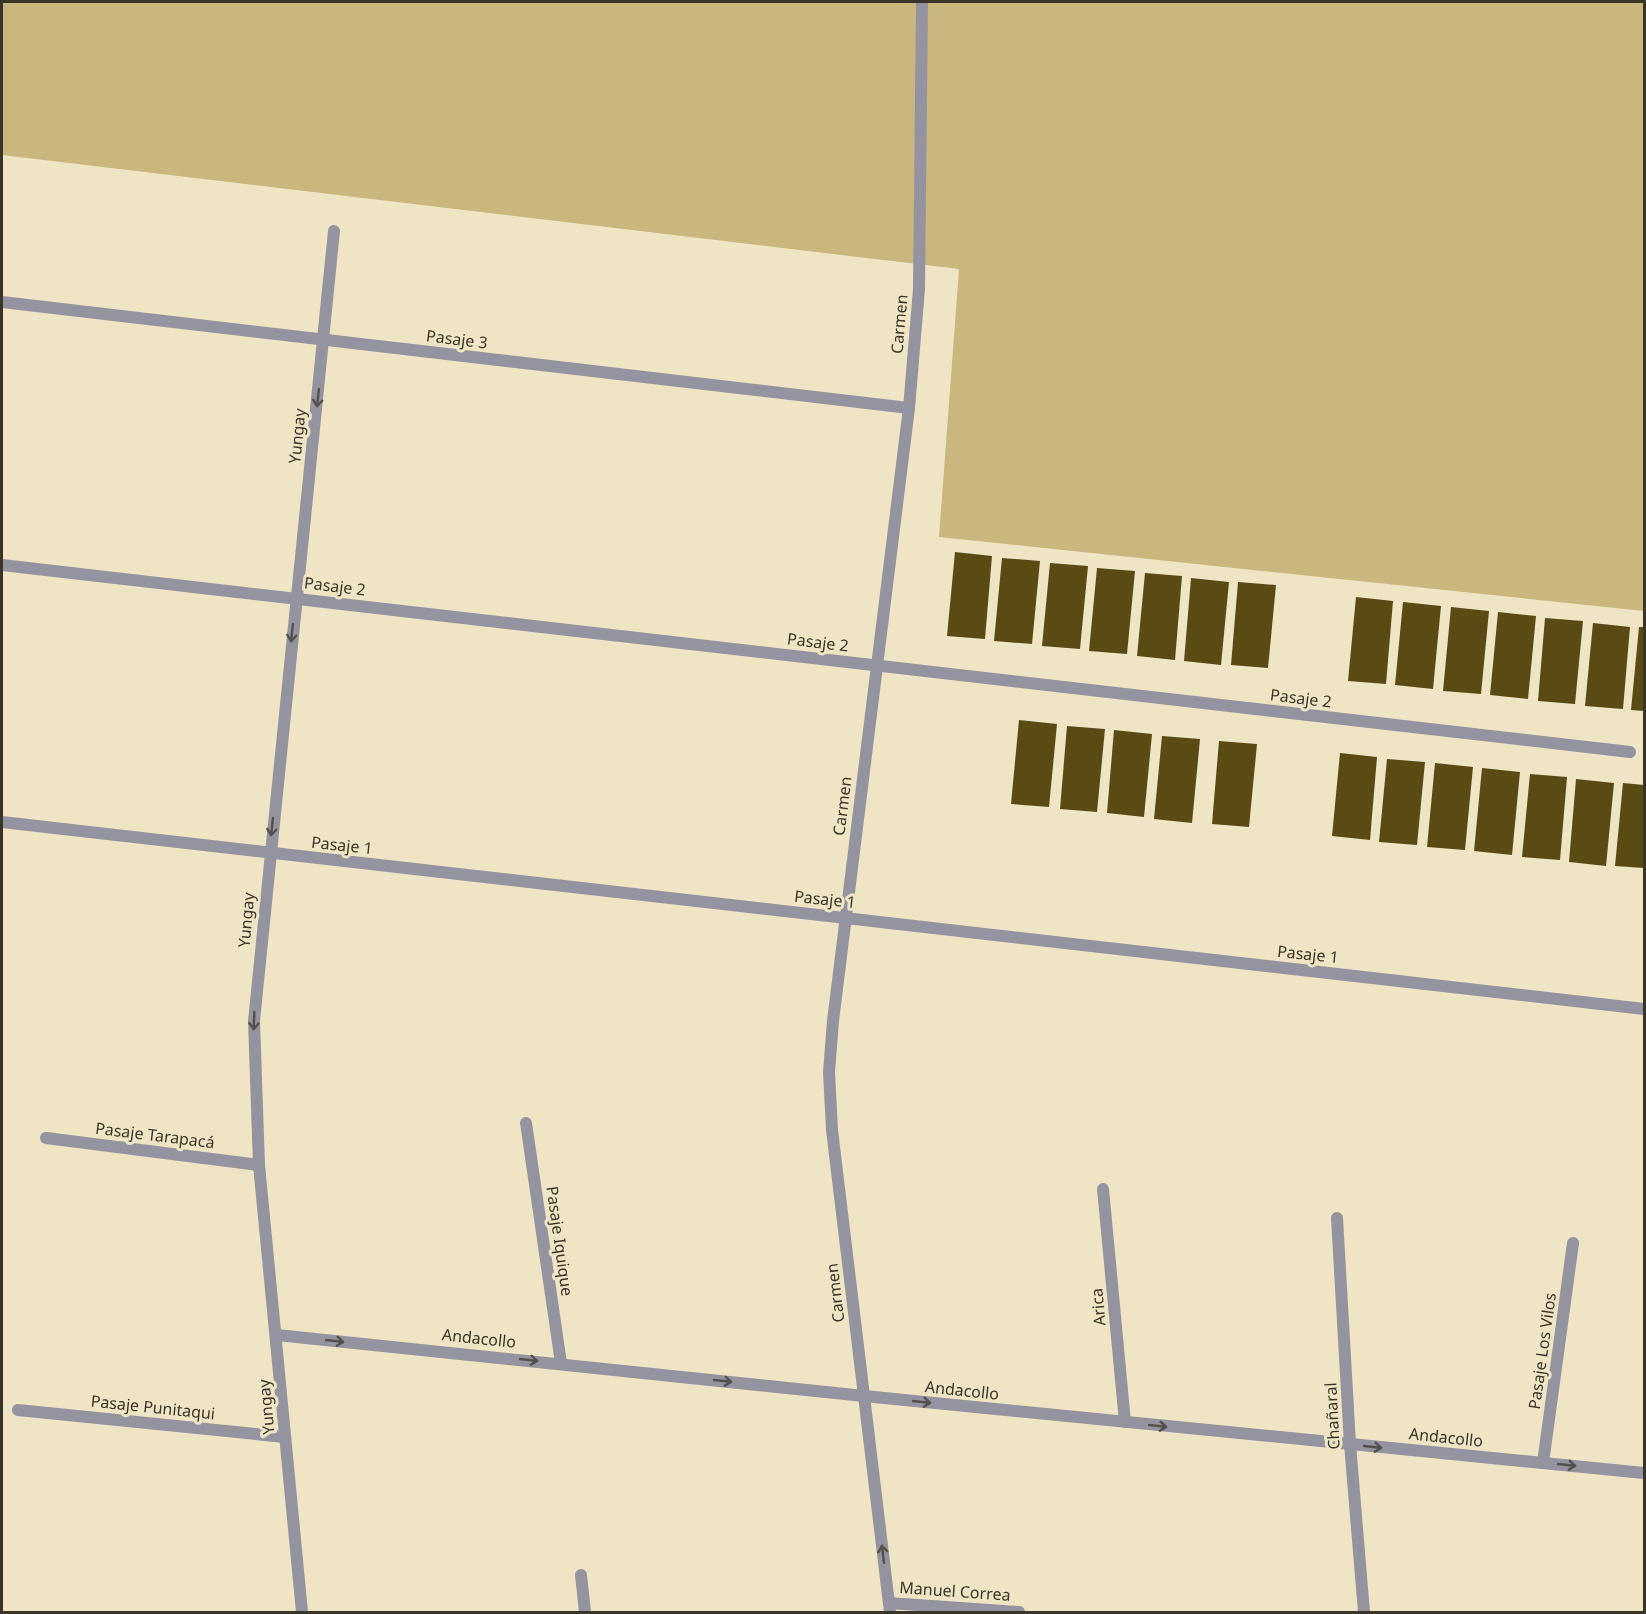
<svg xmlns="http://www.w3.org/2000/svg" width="1646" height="1614" font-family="'Noto Sans',sans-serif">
<rect width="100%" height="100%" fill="#efe5c5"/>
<polygon fill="#c9b77d" points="2,2 1644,2 1644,611 939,537 959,269 2,155"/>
<g fill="#5a4b15">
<polygon points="955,552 992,556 985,639 947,636"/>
<polygon points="1002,558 1040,561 1032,644 994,641"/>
<polygon points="1050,563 1088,566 1080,649 1042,646"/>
<polygon points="1097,568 1135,571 1127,654 1089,651"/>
<polygon points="1145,573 1182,576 1175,660 1137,656"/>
<polygon points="1191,578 1229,582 1221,665 1184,661"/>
<polygon points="1238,582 1276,585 1268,668 1231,665"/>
<polygon points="1356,597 1393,601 1386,684 1348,681"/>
<polygon points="1403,602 1441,606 1433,689 1395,685"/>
<polygon points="1451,607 1489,611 1481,694 1443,691"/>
<polygon points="1498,612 1536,616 1528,699 1490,695"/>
<polygon points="1545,618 1583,621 1575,704 1538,701"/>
<polygon points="1593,623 1630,627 1623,709 1585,706"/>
<polygon points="1639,627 1644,627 1644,711 1631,710"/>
<polygon points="1019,720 1057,724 1049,807 1011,804"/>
<polygon points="1067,726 1105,729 1097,812 1060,809"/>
<polygon points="1114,730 1152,734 1144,817 1107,813"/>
<polygon points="1162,736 1200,739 1192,823 1154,819"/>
<polygon points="1219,741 1257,744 1249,827 1212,824"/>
<polygon points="1340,753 1377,757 1370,840 1332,836"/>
<polygon points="1387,759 1425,762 1417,845 1379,842"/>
<polygon points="1435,763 1473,767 1465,850 1427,847"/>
<polygon points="1482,768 1520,772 1512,855 1474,851"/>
<polygon points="1530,774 1567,777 1560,860 1522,857"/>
<polygon points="1576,779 1614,783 1606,866 1569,862"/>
<polygon points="1623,783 1644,785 1644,868 1615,866"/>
</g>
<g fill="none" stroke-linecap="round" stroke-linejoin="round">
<g stroke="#9493a0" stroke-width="12">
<polyline points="2,302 909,408"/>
<polyline points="2,565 1630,752"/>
<polyline points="2,822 1644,1009"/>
<polyline points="526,1123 561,1363"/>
<polyline points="46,1138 259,1165"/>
<polyline points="1103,1189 1125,1422"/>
<polyline points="1337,1218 1350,1444 1364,1612"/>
<polyline points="277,1335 864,1396 1644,1473"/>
<polyline points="18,1410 285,1437"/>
<polyline points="1543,1463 1573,1243"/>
<polyline points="581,1575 585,1612"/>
<polyline points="889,1603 1019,1612"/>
<polyline points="302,1612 259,1165 254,1021 334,231"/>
<polyline points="890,1612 832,1130 829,1072 833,1021 909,408 919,289 922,2"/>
</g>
</g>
<defs><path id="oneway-shaft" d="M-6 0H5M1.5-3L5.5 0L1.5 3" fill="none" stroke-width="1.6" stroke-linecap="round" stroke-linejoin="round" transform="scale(1.5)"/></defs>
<g stroke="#54514c">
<use href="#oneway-shaft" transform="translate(318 398) rotate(96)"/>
<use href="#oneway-shaft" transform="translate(292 633) rotate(96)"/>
<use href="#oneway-shaft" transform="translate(272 827) rotate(96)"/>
<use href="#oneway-shaft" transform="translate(254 1021) rotate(92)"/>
<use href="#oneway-shaft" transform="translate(335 1341) rotate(6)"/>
<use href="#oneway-shaft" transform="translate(529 1360) rotate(6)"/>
<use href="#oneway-shaft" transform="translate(723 1381) rotate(6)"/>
<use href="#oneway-shaft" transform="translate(922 1402) rotate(6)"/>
<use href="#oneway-shaft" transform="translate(1158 1426) rotate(6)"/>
<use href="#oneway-shaft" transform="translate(1373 1447) rotate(6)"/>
<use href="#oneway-shaft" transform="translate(1567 1465) rotate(6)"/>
<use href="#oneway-shaft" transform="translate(883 1554) rotate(-97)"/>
</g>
<g text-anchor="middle" stroke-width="6" stroke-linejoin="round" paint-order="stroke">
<g font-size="16" fill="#393528" stroke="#efe5c5">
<text transform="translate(899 324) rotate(-85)" y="6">Carmen</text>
<text transform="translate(457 339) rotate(7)" y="6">Pasaje 3</text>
<text transform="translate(297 436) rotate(-84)" y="6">Yungay</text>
<text transform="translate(335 586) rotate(7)" y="6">Pasaje 2</text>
<text transform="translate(818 642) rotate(7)" y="6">Pasaje 2</text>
<text transform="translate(1301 698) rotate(7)" y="6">Pasaje 2</text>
<text transform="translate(842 806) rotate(-83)" y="6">Carmen</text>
<text transform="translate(342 845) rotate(6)" y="6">Pasaje 1</text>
<text transform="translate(825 899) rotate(6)" y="6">Pasaje 1</text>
<text transform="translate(246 920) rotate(-85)" y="6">Yungay</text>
<text transform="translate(1308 954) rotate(6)" y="6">Pasaje 1</text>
<text transform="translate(155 1135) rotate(7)" y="6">Pasaje Tarapacá</text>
<text transform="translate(560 1241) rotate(82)" y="6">Pasaje Iquique</text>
<text transform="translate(835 1293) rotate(-97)" y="6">Carmen</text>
<text transform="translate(1098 1307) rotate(-95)" y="6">Arica</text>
<text transform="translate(479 1338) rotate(6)" y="6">Andacollo</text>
<text transform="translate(1542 1351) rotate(-82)" y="6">Pasaje Los Vilos</text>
<text transform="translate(962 1390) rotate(6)" y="6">Andacollo</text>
<text transform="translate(153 1407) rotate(6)" y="6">Pasaje Punitaqui</text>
<text transform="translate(266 1407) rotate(-95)" y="6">Yungay</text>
<text transform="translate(1332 1416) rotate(-93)" y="6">Chañaral</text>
<text transform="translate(1446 1437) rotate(6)" y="6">Andacollo</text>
<text transform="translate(955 1591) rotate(4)" y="6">Manuel Correa</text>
</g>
</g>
<rect width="1646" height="1614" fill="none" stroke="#393528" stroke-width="6"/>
</svg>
